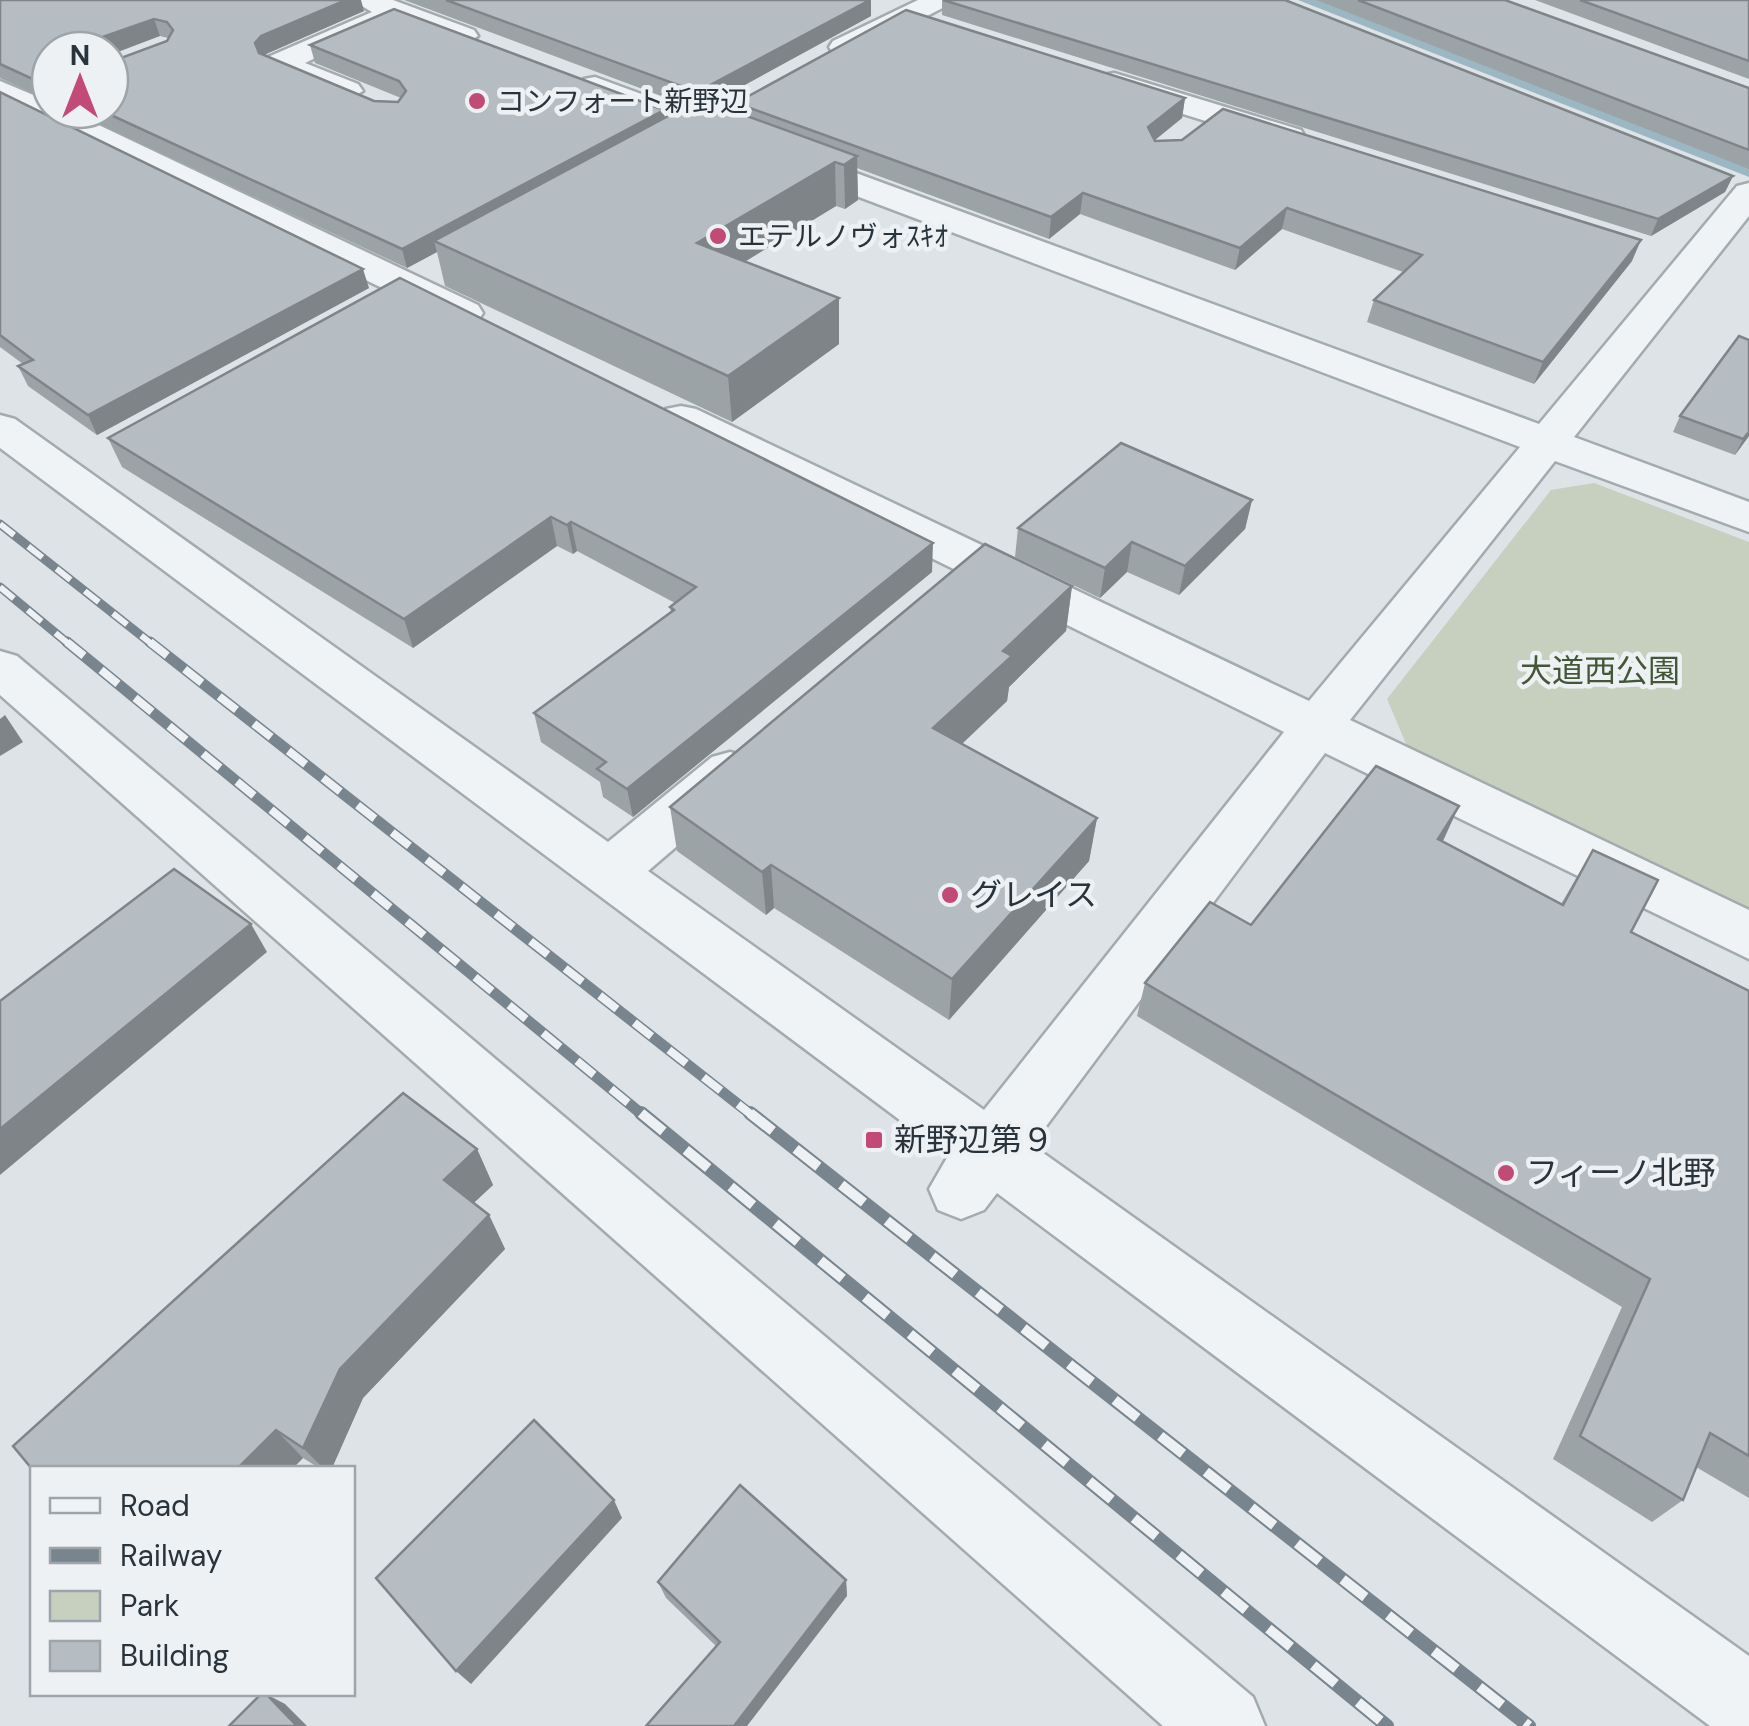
<svg xmlns="http://www.w3.org/2000/svg" width="1749" height="1726" font-family="'DM Sans','Noto Sans JP',sans-serif">
<rect width="100%" height="100%" fill="#dde3e6"/>
<polygon fill="#c7cfbf" points="1594,483 1749,542 1749,908 1407,746 1387,699 1551,490"/>
<g fill="none" stroke-linecap="round" stroke-linejoin="round">
<polygon fill="#9bb7c3" fill-rule="evenodd" points="1298,0 1317,0 1749,167 1749,177"/>
<defs>
<g id="minor">
<polygon points="352,0 393,0 474,30 478,36 463,45 394,20 305,63 358,84 363,91 347,100 268,69 264,63 268,57 372,12"/>
<polygon points="918,0 958,0 855,53 833,53 829,47 833,41"/>
<polygon points="1114,73 1301,130 1305,137 1301,144 1289,147 1103,89 1098,82 1103,75"/>
<polygon points="595,77 1539,424 1737,186 1749,183 1749,216 1574,437 1749,502 1749,532 1555,461 1350,720 1749,910 1749,959 1325,753 1032,1145 1749,1656 1749,1726 1710,1726 997,1193 984,1210 961,1219 938,1210 929,1189 948,1156 0,448 0,415 15,419 608,842 712,757 730,752 748,757 756,771 748,785 648,871 984,1110 1284,732 666,427 660,418 666,409 681,406 696,409 1309,701 1520,447 584,93 579,86 584,79"/>
<polygon points="0,81 50,102 50,110 67,110 478,305 483,313 478,321 450,321 0,102"/>
<polygon points="0,651 17,656 1253,1697 1265,1726 1163,1726 0,695"/>
</g>
</defs>
<use href="#minor" stroke="#a3abaf" stroke-width="5"/>
<use href="#minor" fill="#f0f3f5" fill-rule="evenodd"/>
<defs>
<g id="rail-far2">
<polyline points="0,524 153,645"/>
<polyline points="0,587 70,645"/>
</g>
<g id="rail-far1">
<polyline points="67,642 644,1116"/>
<polyline points="150,642 753,1116"/>
</g>
<g id="rail">
<polyline points="641,1113 1387,1726"/>
<polyline points="750,1113 1529,1726"/>
</g>
</defs>
<use href="#rail-far2" stroke="#78858e" stroke-width="9"/>
<use href="#rail-far1" stroke="#78858e" stroke-width="11"/>
<use href="#rail" stroke="#78858e" stroke-width="14"/>
<use href="#rail-far2" stroke="#edf1f4" stroke-width="6" stroke-dasharray="18" stroke-linecap="butt"/>
<use href="#rail-far1" stroke="#edf1f4" stroke-width="8" stroke-dasharray="22" stroke-linecap="butt"/>
<use href="#rail" stroke="#edf1f4" stroke-width="10" stroke-dasharray="29" stroke-linecap="butt"/>
</g>
<g fill="#9ca3a7">
<polygon points="0,0 364,11 266,54 265,56 374,101 398,102 401,98 315,63 310,45 665,118 688,106 404,0 871,0 871,16 711,103 736,112 736,103 1185,98 1182,118 1155,140 1632,261 1534,384 1367,322 1374,300 1403,272 1282,229 1235,270 1080,214 1049,239 857,168 858,200 845,209 836,206 745,261 839,298 839,344 732,422 445,286 437,252 407,268 69,110 110,110 168,38 160,36 50,50 50,101 0,78"/>
<polygon points="942,0 1733,176 1725,192 1651,236 942,15"/>
<polygon points="1316,0 1505,0 1749,88 1749,169"/>
<polygon points="1535,0 1749,0 1749,79"/>
<polygon points="0,92 369,288 97,435 28,386 18,366 23,364 0,347"/>
<polygon points="1680,416 1749,436 1735,455 1673,432"/>
<polygon points="108,438 932,572 633,817 603,797 600,782 541,742 534,713 671,612 670,607 675,603 577,551 573,554 557,546 413,648 122,467"/>
<polygon points="1252,500 1245,529 1179,595 1127,572 1100,598 1015,557 1018,528"/>
<polygon points="1072,586 1066,631 1009,687 1007,701 962,744 1097,818 1089,861 949,1020 774,908 766,915 677,851 670,807"/>
<polygon points="1442,841 1561,904 1593,850 1631,932 1749,991 1749,1498 1696,1467 1683,1500 1652,1522 1553,1459 1622,1307 1137,1016 1145,983 1251,925"/>
<polygon points="477,1149 493,1185 473,1203 489,1215 505,1249 363,1398 332,1468 319,1468 303,1458 293,1468 32,1468"/>
<polygon points="846,1580 847,1596 716,1646 666,1598 658,1582"/>
</g>
<g fill="#7f8488">
<polygon points="346,0 361,0 364,11 266,54 261,61 255,43 261,36"/>
<polygon points="871,0 871,16 699,110 697,92"/>
<polygon points="154,19 160,36 110,55 110,50 100,50 100,38"/>
<polygon points="1185,98 1182,118 1145,148 1148,127"/>
<polygon points="664,110 666,128 434,241 437,252 407,268 402,249"/>
<polygon points="857,156 858,200 845,209 844,165"/>
<polygon points="835,162 836,206 702,288 697,243"/>
<polygon points="1733,176 1725,192 1651,236 1658,219"/>
<polygon points="1083,193 1080,214 1049,239 1051,217"/>
<polygon points="1287,208 1282,229 1235,270 1240,248"/>
<polygon points="1641,240 1632,261 1534,384 1543,362"/>
<polygon points="363,269 369,288 97,435 88,415"/>
<polygon points="839,298 839,344 732,422 728,376"/>
<polygon points="1749,432 1749,436 1735,455 1743,439"/>
<polygon points="1252,500 1245,529 1179,595 1185,566"/>
<polygon points="551,517 557,546 413,648 404,619"/>
<polygon points="571,522 577,551 573,554 567,525"/>
<polygon points="1132,542 1127,572 1100,598 1105,568"/>
<polygon points="933,543 932,572 633,817 627,789"/>
<polygon points="1072,586 1066,631 1009,687 1007,701 931,773 933,728 1003,651"/>
<polygon points="5,715 23,742 0,756 0,719"/>
<polygon points="1459,806 1443,841 1438,839"/>
<polygon points="1097,818 1089,861 949,1020 952,979"/>
<polygon points="771,865 774,908 766,915 762,872"/>
<polygon points="251,924 267,952 0,1175 0,1129"/>
<polygon points="477,1149 493,1185 461,1215 444,1180"/>
<polygon points="489,1215 505,1249 363,1398 332,1468 323,1468 303,1448 340,1369"/>
<polygon points="276,1430 303,1458 293,1468 238,1468"/>
<polygon points="614,1500 622,1518 471,1684 456,1671"/>
<polygon points="846,1580 847,1596 747,1726 734,1726"/>
<polygon points="266,1694 285,1704 307,1726 297,1726"/>
</g>
<g fill="#b5bdc2" stroke="#7f8488" stroke-width="2.5">
<polygon points="0,0 346,0 261,36 255,43 259,53 374,101 398,102 406,91 399,81 310,45 394,9 664,110 402,249 100,110 110,110 110,62 167,41 173,30 167,22 154,19 100,38 100,50 50,50 50,87 0,64"/>
<polygon points="446,0 870,0 697,92"/>
<polygon points="943,0 1285,0 1733,176 1658,219"/>
<polygon points="1358,0 1505,0 1749,88 1749,150"/>
<polygon points="1580,0 1749,0 1749,61"/>
<polygon points="906,10 1185,98 1148,127 1155,141 1182,140 1223,109 1641,240 1543,362 1374,300 1422,255 1287,208 1240,248 1083,193 1051,217 736,103"/>
<polygon points="0,92 363,269 88,415 18,366 33,360 0,335"/>
<polygon points="700,99 857,156 844,165 835,162 697,243 839,298 728,376 434,241"/>
<polygon points="400,278 933,543 627,789 597,769 606,762 534,713 674,610 670,607 696,587 571,522 567,525 551,517 404,619 108,438"/>
<polygon points="1739,336 1749,340 1749,432 1743,439 1680,416"/>
<polygon points="1121,443 1252,500 1185,566 1132,542 1105,568 1018,528"/>
<polygon points="985,544 1072,586 1003,651 1012,656 933,728 1097,818 952,979 771,865 762,872 670,807"/>
<polygon points="1376,766 1459,806 1438,839 1563,905 1593,850 1658,880 1631,932 1749,991 1749,1456 1710,1433 1683,1500 1580,1436 1650,1279 1145,983 1210,902 1251,925"/>
<polygon points="174,869 251,924 0,1129 0,1001"/>
<polygon points="403,1093 477,1149 444,1180 489,1215 340,1369 303,1448 276,1430 238,1468 32,1469 13,1446"/>
<polygon points="534,1420 614,1500 456,1671 376,1578"/>
<polygon points="740,1485 846,1580 734,1726 646,1726 720,1642 658,1582"/>
<polygon points="261,1694 266,1694 297,1726 229,1726"/>
</g>
<g fill="#c24b76" stroke="#edf1f4" stroke-width="4">
<circle cx="477" cy="101" r="10"/>
<circle cx="718" cy="236" r="10"/>
<circle cx="950" cy="895" r="10"/>
<rect x="864" y="1130" width="20" height="20" rx="5"/>
<circle cx="1506" cy="1173" r="10"/>
</g>
<g text-anchor="middle" stroke-width="9" stroke-linejoin="round" paint-order="stroke">
<g font-size="28" fill="#28333b" stroke="#edf1f4" text-anchor="start">
<text x="497" y="111">コンフォート新野辺</text>
<text x="738" y="246">エテルノヴォｽｷｵ</text>
</g>
<g font-size="32" fill="#435637" stroke="#edf1f4">
<text x="1600" y="682">大道西公園</text>
</g>
<g font-size="32" fill="#28333b" stroke="#edf1f4" text-anchor="start">
<text x="970" y="906">グレイス</text>
<text x="894" y="1151">新野辺第９</text>
<text x="1526" y="1184">フィーノ北野</text>
</g>
</g>
<rect x="30" y="1466" width="325" height="230" fill="#edf1f4" stroke="#9ea5aa" stroke-width="2.5"/>
<rect x="50" y="1498" width="50" height="15" fill="#f0f3f5" stroke="#9ea5aa" stroke-width="2.5"/>
<text x="120" y="1516" font-size="30" fill="#28333b">Road</text>
<rect x="50" y="1548" width="50" height="15" fill="#78858e" stroke="#9ea5aa" stroke-width="2.5"/>
<text x="120" y="1566" font-size="30" fill="#28333b">Railway</text>
<rect x="50" y="1591" width="50" height="30" fill="#c7cfbf" stroke="#9ea5aa" stroke-width="2.5"/>
<text x="120" y="1616" font-size="30" fill="#28333b">Park</text>
<rect x="50" y="1641" width="50" height="30" fill="#b5bdc2" stroke="#9ea5aa" stroke-width="2.5"/>
<text x="120" y="1666" font-size="30" fill="#28333b">Building</text>
<g transform="translate(80 80)"><circle r="48" fill="#edf1f4" stroke="#9ea5aa" stroke-width="2.5"/>
<path d="M0-8L18 38L0 25L-18 38Z" fill="#c24b76"/>
<text y="-15" font-size="28" font-weight="bold" text-anchor="middle" fill="#28333b">N</text>
</g>
</svg>
